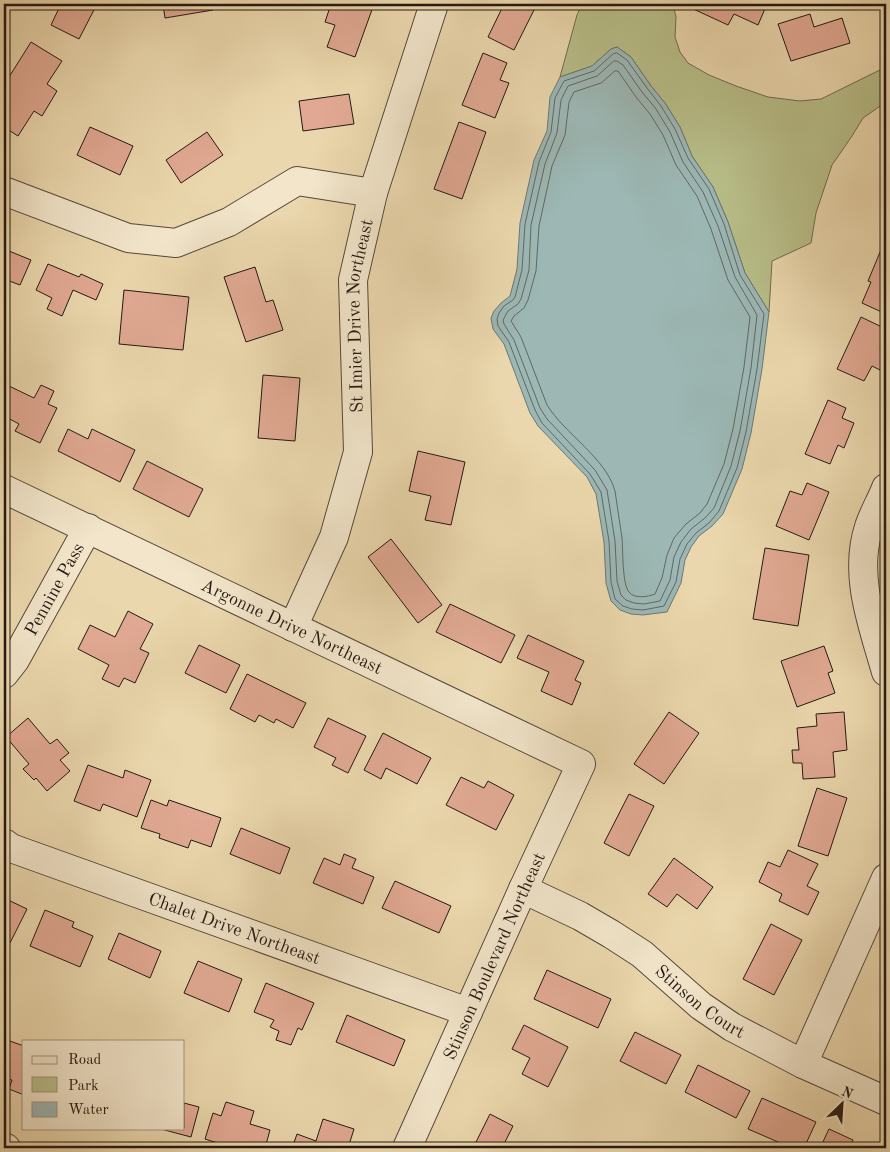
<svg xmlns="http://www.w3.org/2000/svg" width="890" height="1152" font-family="'Old Standard TT',serif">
<rect width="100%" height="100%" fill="#ebd7ad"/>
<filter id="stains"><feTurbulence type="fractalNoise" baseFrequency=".004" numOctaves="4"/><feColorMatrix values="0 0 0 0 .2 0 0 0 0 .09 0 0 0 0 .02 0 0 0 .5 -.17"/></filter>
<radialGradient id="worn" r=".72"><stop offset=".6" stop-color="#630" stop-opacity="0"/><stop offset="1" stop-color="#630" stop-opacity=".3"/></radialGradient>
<polygon fill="#b8be89" stroke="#6e6c4e" points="582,4 673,4 676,17 675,37 680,52 688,63 709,75 736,86 768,97 800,101 821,99 886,67 886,102 863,118 852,136 832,165 816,213 811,243 772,261 769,312 745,273 728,222 713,187 692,156 680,127 665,103 651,86 631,57 617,47 611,49 592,66 560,77 577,15"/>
<polygon fill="#9cb7b4" stroke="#6c7874" points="617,47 631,57 651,86 665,103 680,127 692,156 713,187 728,222 745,273 769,312 762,369 751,433 742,469 723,514 712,526 699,536 691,547 685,560 681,583 667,612 643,615 631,614 620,610 611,601 606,583 604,542 596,494 587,477 538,426 530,413 504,344 493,329 491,318 494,311 501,303 510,296 517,269 520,223 534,160 547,131 550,97 560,77 592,66 611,49"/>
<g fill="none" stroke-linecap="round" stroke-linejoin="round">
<g stroke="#606864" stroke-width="1">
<polygon points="617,53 627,60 647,88 661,106 675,129 688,158 709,189 724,224 740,275 764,314 757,369 746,432 737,468 719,511 709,523 696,533 687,544 680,559 676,582 664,606 643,610 632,609 623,606 615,599 611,582 609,541 601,492 590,474 542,423 535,410 509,342 498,326 497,319 499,313 504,306 513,300 515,297 522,270 525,224 539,162 551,132 555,98 564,81 594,71 613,54"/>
<polygon points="614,61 617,61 623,65 642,92 656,109 670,132 683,162 703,192 718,226 735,277 757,315 751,368 740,431 731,466 714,508 705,518 691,529 681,542 674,557 670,580 660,601 644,604 634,603 626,600 621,595 617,581 615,541 607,490 595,470 547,419 540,408 514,340 504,324 503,320 508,311 518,304 521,299 529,270 531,225 545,164 557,133 561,100 568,86 597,76"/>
<path d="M615 71H618L636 97 650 114 663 135 676 165 697 196 711 229 728 280 750 317 744 367 733 429 724 464 707 504 700 513 686 524 674 538 667 555 662 578 655 594C648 597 634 599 629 592 622 584 623 549 622 538 620 522 617 507 615 491 606 458 565 434 547 405L521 337 511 321 514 316 524 308 528 300 536 271 539 226 552 166 565 135 569 102 574 92 601 83Z"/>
</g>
</g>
<g fill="#e1a993" stroke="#241913">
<polygon points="61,4 97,4 79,39 51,25"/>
<polygon points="163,4 212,4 213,10 165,18"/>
<polygon points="331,4 340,8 342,4 374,4 355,57 327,47 335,25 325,22"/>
<polygon points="504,4 537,4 514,50 488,37"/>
<polygon points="690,4 767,4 758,25 734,14 728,25 689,7"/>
<polygon points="810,14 814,27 842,18 850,43 791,61 778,24"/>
<polygon points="31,42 62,61 47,84 57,91 42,116 34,111 18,136 4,127 4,101 7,95 4,93 4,85"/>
<polygon points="483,53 507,63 500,80 509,83 495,118 462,105"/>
<polygon points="349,94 354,124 303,131 299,101"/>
<polygon points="459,122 486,132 462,199 434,189"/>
<polygon points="90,127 133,146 120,175 77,155"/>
<polygon points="207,132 223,155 181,183 166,160"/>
<polygon points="883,245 886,247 886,314 862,303 871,282 868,281"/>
<polygon points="4,249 31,260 20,285 4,279"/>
<polygon points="48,264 79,277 81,274 103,284 96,300 73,290 62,316 47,309 52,298 36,290"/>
<polygon points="255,267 266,302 273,300 283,330 246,342 224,277"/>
<polygon points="124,290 189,297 183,350 119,344"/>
<polygon points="861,317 886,329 886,337 880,349 886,352 886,356 880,370 872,366 864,381 837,369"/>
<polygon points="263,375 300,378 295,441 258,438"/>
<polygon points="41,385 54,391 48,404 57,408 40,443 15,431 19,424 4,416 4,397 9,386 34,398"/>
<polygon points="828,400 846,408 842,418 854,423 844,448 838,445 830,464 805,454"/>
<polygon points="68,429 88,439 92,429 135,450 120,482 58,451"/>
<polygon points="418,451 465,462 451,525 425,520 431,496 409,491"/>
<polygon points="147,461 203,489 189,517 133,489"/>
<polygon points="807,483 829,492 809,540 776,526 790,491 802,495"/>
<polygon points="391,539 442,605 418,623 368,557"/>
<polygon points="765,548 809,555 798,626 753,619"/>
<polygon points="450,604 515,635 501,663 436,632"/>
<polygon points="128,611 153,624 140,649 149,653 135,683 124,678 119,687 102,679 109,665 78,649 90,625 115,637"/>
<polygon points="528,635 584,661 575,680 581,683 572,705 541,691 549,672 517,658"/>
<polygon points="199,645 240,665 226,693 185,673"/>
<polygon points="824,646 833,671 828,673 835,693 797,707 781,661"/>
<polygon points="247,674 306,703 293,728 276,719 274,723 259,715 255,722 230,709"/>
<polygon points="669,712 699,733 664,784 634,764"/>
<polygon points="844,712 847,750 833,752 835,777 803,779 802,763 793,763 792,750 799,750 797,728 817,726 816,714"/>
<polygon points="28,718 50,744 57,739 69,753 60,760 70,771 47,791 36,778 34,780 23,769 29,764 6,737"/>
<polygon points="328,718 366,736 348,773 332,765 336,758 314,747"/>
<polygon points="383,733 431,758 417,784 386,768 381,779 364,770"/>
<polygon points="88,765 123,778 125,770 151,780 137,817 103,804 100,811 74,801"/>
<polygon points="461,777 484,788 488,781 514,795 496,830 446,805"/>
<polygon points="817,788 847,798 828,856 798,846"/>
<polygon points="629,794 654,806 629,856 604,843"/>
<polygon points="151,800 167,806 169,800 221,818 211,847 191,840 188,848 159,838 160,834 141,828"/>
<polygon points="241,828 290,848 280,874 230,854"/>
<polygon points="788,850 818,864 807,886 819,892 808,915 779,901 782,894 759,882 768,862 780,867"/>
<polygon points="344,854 356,859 352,868 374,877 363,904 313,883 324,858 340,865"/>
<polygon points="674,858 713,887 697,909 677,894 667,907 648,894"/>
<polygon points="395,881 451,906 439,933 382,908"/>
<polygon points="4,898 27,909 10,943 4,940"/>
<polygon points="45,910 74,922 72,927 93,936 80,967 30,946"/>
<polygon points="771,924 802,940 774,995 743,979"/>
<polygon points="119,933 161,951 150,978 108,959"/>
<polygon points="198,961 242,979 229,1012 184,993"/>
<polygon points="547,970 611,999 598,1028 534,999"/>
<polygon points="266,983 314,1003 302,1030 298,1028 291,1045 276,1040 279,1031 270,1027 274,1020 254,1012"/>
<polygon points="347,1015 405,1040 394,1066 336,1042"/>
<polygon points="524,1025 568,1047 548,1087 522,1074 530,1058 512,1049"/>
<polygon points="635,1032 681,1055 666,1084 620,1061"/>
<polygon points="4,1039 24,1046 24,1095 9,1089 12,1080 4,1078"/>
<polygon points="698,1065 750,1091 736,1118 685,1092"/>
<polygon points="762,1098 816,1122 804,1148 792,1148 748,1129"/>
<polygon points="226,1102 254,1111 250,1124 270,1130 265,1148 233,1148 205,1139 213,1113 221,1116"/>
<polygon points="184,1103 199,1107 191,1137 157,1128 184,1128"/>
<polygon points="490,1114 513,1126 502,1148 473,1148"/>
<polygon points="323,1119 354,1129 348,1148 292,1148 297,1134 316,1141"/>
<polygon points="829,1129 853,1140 849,1148 820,1148"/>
</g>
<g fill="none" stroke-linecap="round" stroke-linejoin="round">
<defs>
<g id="minor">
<polyline points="4,191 128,238 176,243 229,222 297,181 373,193"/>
<path d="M886 488C881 501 873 514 869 527 853 575 873 626 886 672"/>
<path id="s1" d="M4 489 581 764 523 889 407 1148"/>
<path id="s2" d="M293 627 334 537 358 452 353 280 373 193 434 4"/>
<path id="s3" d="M4 674 15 660 88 528"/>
<path id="s4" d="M4 843 11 848 468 1012"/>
<path id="s5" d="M523 889 580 916 611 934 642 954 701 1006 732 1027 803 1064 886 1101"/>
<polyline points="803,1064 886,878"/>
<polyline points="4,1148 6,1148"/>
</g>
</defs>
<use href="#minor" stroke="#56483a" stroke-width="30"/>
<use href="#minor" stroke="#f2e5ca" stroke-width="28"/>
</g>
<g text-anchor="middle" stroke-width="5" stroke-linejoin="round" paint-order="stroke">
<g font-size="18" fill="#241913" stroke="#f2e5ca">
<text dy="6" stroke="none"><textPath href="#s2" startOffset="324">St Imier Drive Northeast</textPath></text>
<text dy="6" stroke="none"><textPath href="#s3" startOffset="99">Pennine Pass</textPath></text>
<text dy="6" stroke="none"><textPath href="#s1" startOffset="319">Argonne Drive Northeast</textPath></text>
<text dy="6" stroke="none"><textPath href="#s4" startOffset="246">Chalet Drive Northeast</textPath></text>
<text transform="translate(494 956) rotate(-66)" y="6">Stinson Boulevard Northeast</text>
<text dy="6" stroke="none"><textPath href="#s5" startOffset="211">Stinson Court</textPath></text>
</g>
</g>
<rect width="890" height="1152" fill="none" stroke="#ebd7ad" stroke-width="20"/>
<rect x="5" y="5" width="880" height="1142" fill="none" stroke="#241913" stroke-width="2.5"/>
<rect x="10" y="10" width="870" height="1132" fill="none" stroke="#241913"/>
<rect x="22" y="1040" width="162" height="90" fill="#f2e5ca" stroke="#a09381"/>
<rect x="32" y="1056" width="25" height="8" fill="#f2e5ca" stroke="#a09381"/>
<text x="68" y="1064" font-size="15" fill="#241913">Road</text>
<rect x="32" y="1077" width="25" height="15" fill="#b8be89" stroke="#a09381"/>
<text x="68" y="1090" font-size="15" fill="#241913">Park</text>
<rect x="32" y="1102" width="25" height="15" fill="#9cb7b4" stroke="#a09381"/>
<text x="68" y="1114" font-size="15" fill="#241913">Water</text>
<g transform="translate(842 1104) rotate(25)" stroke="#f2e5ca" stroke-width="4" paint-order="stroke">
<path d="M0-4L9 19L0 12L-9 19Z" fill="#241913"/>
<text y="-8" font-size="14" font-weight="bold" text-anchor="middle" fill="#241913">N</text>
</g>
<rect width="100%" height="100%" filter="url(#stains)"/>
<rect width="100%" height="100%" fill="url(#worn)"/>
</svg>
